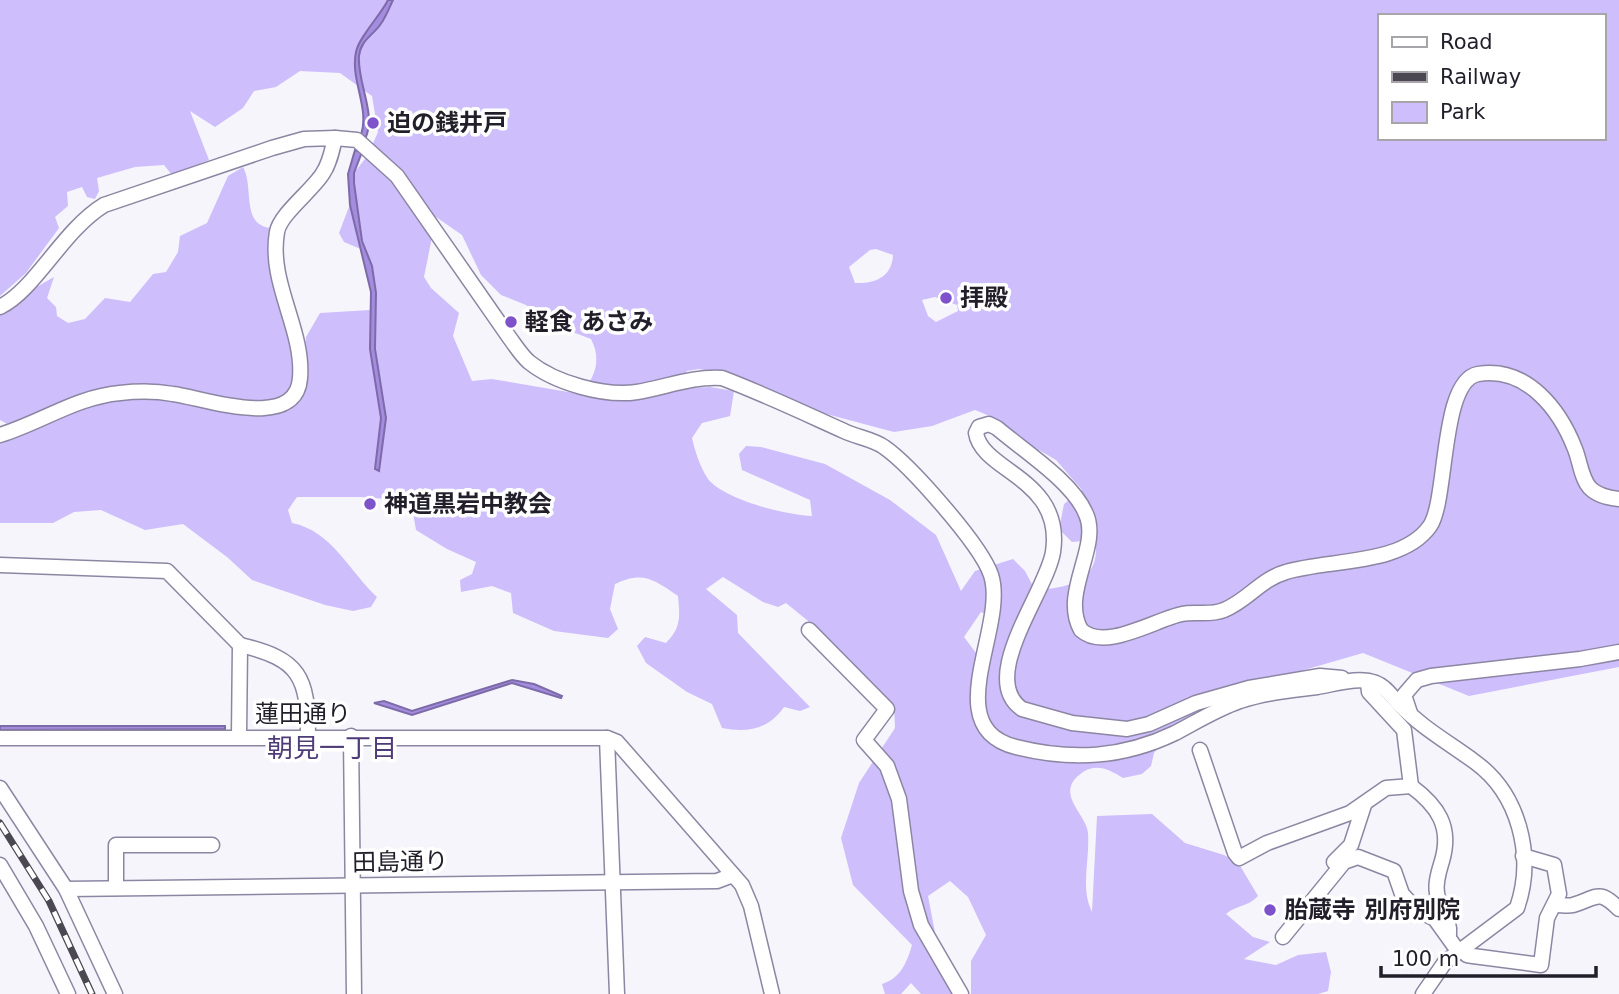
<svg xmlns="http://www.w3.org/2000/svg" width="1619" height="994" font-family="'DejaVu Sans','Noto Sans JP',sans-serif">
<rect width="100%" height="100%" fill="#f6f5fb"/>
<path fill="#cebefc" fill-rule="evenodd" d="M0 0H1619V667L1469 696 1363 653 1269 680 1228 705 1218 719 1163 742 1154 753 1151 766 1142 774 1123 778C1110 770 1097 763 1083 772 1052 793 1087 814 1088 833 1090 860 1080 888 1092 912L1097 816 1152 814 1185 843 1224 855 1239 864 1258 896C1248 907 1236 905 1226 914L1253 937 1270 942 1244 959 1276 965 1298 955 1326 952 1331 972 1328 991 1318 994H971V961L986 935 968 897 950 881 928 896 936 938 960 994H921L911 983 901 994H885L882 984C901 978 907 962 912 945L853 885 841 838 859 783 895 728 894 706 813 625 786 603 778 607 763 602 723 577 706 589 737 615 738 633 810 707 800 711 784 707C769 729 748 733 722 728L712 704 687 692 646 663 637 646 645 637 666 643C681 628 680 617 678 596 653 579 643 571 615 584L610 609 618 629 608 638 554 631 513 613 511 593 492 586 461 592 460 580 472 574 476 562 447 549 416 530 411 501 361 497H297L288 510 292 523C332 531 349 571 377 597L371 607 353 611 325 605 252 580 227 557 183 524 145 530 101 510 74 512 53 523H0V441L11 426 0 420V314L14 308 33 289 54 277 47 298 56 307 57 316 68 323 85 319 105 298 130 302 153 274 166 272 178 252 180 236 207 223 228 176 243 167C254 186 241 225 270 228L276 295 295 358 304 356 306 337 320 313 370 310 371 295 363 250 344 242 339 233 355 191 354 173 368 155 378 132 372 96 340 73 300 71 276 87 254 91 243 108 215 127 190 111 209 160 172 175 164 165 135 167 97 178 99 191 95 199 87 197 82 187 67 192 68 206 55 217 59 228 26 273 0 296ZM1379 16H1603V138H1379ZM436 217 462 235 481 275 501 295 526 305 549 323 591 339C602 360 595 378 580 394L492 379 472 381 453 336 459 313 431 288 424 277ZM876 249 893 255C892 277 875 284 855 283L849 267 870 250ZM935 297 957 305 958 311 936 322 928 316 922 300ZM699 369 737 376 815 411 894 432 932 426 975 410 997 419 1022 440 1056 460 1082 490 1064 504 1059 529 1072 542 1095 540C1102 581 1068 588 1035 590L1025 571 1013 559 975 571 961 591 936 535 890 500 825 464 761 447 746 446 739 454 742 470 810 500 812 516C786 515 725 500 708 479 700 467 695 451 692 438L702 423 730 416 734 391 710 387 675 389 687 371ZM981 612 997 619 979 657 964 637Z"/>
<g fill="#a48cdf" stroke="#7d6ba9" stroke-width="2">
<path d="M388 0H393C389 8 386 17 380 25 372 36 361 40 359 56 357 83 376 112 366 137L361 135C370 108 350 80 356 52 359 37 380 16 388 0Z"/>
<polygon points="355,150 362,152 354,173 354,183 362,241 372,266 376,293 375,349 386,418 379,471 375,469 381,418 370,349 371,292 350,205 348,174"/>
<polygon points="512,680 534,684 562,696 561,698 512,683 412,715 374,703 384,701 412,711"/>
<polygon points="0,726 225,726 225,729 0,730"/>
</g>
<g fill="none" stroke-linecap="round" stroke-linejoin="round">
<defs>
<g id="minor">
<path d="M335 138 357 140 397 176 509 337C515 345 521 355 529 362 555 383 605 397 637 392 667 387 692 376 722 378 764 394 804 413 844 431 856 437 873 439 884 447 910 465 981 545 991 575 1008 627 937 727 1016 747 1072 761 1123 758 1175 733 1196 722 1217 709 1240 701 1265 693 1291 690 1317 687 1336 684 1358 676 1376 683 1385 686 1392 697 1398 703 1422 728 1448 742 1475 762 1519 794 1535 856 1517 908L1445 962 1423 994"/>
<path d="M0 307C36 289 62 231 104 205L272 148 304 139 335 138C332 150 330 163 323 173 313 190 280 214 277 232 268 283 304 329 300 378 296 432 204 398 173 394 156 391 138 391 120 393 76 397 42 422 0 435"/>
<polyline points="0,565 167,571 240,645 239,736"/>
<polyline points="809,630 887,709 864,740 887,766 899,799 911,891 921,925 961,994"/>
<path d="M240 645C300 659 308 677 308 736"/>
<path d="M1342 678 1320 676 1249 688 1196 703 1149 724 1127 729 1072 723 1022 709C977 678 1047 591 1053 552 1064 478 982 472 976 433L979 427 989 424 997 428C1024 451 1073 482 1086 514 1101 547 1060 593 1081 630 1105 652 1156 619 1182 614 1195 611 1210 616 1224 610 1247 601 1261 579 1286 572 1328 559 1402 566 1430 526 1448 500 1440 381 1478 374 1527 366 1560 410 1575 449 1580 461 1581 478 1590 488 1598 496 1609 498 1619 499"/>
<polyline points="1410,713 1404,695 1417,680 1431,676 1580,659 1619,652"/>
<polyline points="351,736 354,994"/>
<polyline points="0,738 607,738 617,742 742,885 751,906 772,994"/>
<polyline points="607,738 617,994"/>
<polyline points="1200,750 1235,853 1239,858 1267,843 1350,813 1386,788 1411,786 1404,730 1369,692 1368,682"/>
<path d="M1411 786C1438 806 1452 827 1442 861 1439 871 1435 883 1437 893 1439 908 1451 919 1449 935"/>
<polyline points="0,788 66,889 115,994"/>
<polyline points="1334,862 1351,845 1364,805"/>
<polyline points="0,865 36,926 68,994"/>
<polyline points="116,888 116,845 212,845"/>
<polyline points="66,889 717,881 733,875"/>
<path d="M1556 905C1561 905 1569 906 1573 905 1597 898 1598 888 1619 909"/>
<polyline points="1283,937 1344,862 1358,857 1394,871 1402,894 1417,910 1435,919 1458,951"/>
<polyline points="1462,949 1467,955 1473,956 1541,965 1547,918 1559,894 1554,865 1523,856"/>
</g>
</defs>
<use href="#minor" stroke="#8d86a3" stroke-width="17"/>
<use href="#minor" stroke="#fff" stroke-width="14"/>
<defs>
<polyline id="rail" points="0,823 49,901 92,994"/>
</defs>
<use href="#rail" stroke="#4b4852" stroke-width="7"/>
<use href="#rail" stroke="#fff" stroke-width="4.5" stroke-dasharray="13" stroke-linecap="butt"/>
</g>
<g fill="#7d52cb" stroke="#fff" stroke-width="2.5">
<circle cx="373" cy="123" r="7"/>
<circle cx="946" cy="298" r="7"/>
<circle cx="511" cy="322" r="7"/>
<circle cx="370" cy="504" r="7"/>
<circle cx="1270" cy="910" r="7"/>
</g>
<g text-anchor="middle" stroke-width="7" stroke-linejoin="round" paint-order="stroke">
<g font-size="24" font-weight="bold" fill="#221f2a" stroke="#fff" text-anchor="start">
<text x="387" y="131">迫の銭井戸</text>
<text x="960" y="306">拝殿</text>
<text x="525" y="330">軽食 あさみ</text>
<text x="384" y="512">神道黒岩中教会</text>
<text x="1284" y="918">胎蔵寺 別府別院</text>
</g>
<g font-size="24" fill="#221f2a" stroke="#fff">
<text x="303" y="722">蓮田通り</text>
<text transform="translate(400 862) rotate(-1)" y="8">田島通り</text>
</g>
<g font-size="26" fill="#4e3b77" stroke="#fff">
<text x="332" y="757">朝見一丁目</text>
</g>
</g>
<rect x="1378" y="14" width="228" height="126" fill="#ffffff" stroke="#a7a5aa" stroke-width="2"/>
<rect x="1392" y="37" width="35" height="10" fill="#ffffff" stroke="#a7a5aa" stroke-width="2"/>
<text x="1440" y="49" font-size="21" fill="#221f2a">Road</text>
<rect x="1392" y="72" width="35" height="10" fill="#4b4852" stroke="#a7a5aa" stroke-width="2"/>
<text x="1440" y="84" font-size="21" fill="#221f2a">Railway</text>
<rect x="1392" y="102" width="35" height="21" fill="#cebefc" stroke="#a7a5aa" stroke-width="2"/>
<text x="1440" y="119" font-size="21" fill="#221f2a">Park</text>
<path d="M1381 966v10h215v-10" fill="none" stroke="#221f2a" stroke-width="3.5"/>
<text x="1392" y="966" font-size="21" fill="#221f2a" stroke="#ffffff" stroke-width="5" paint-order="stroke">100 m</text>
</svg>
